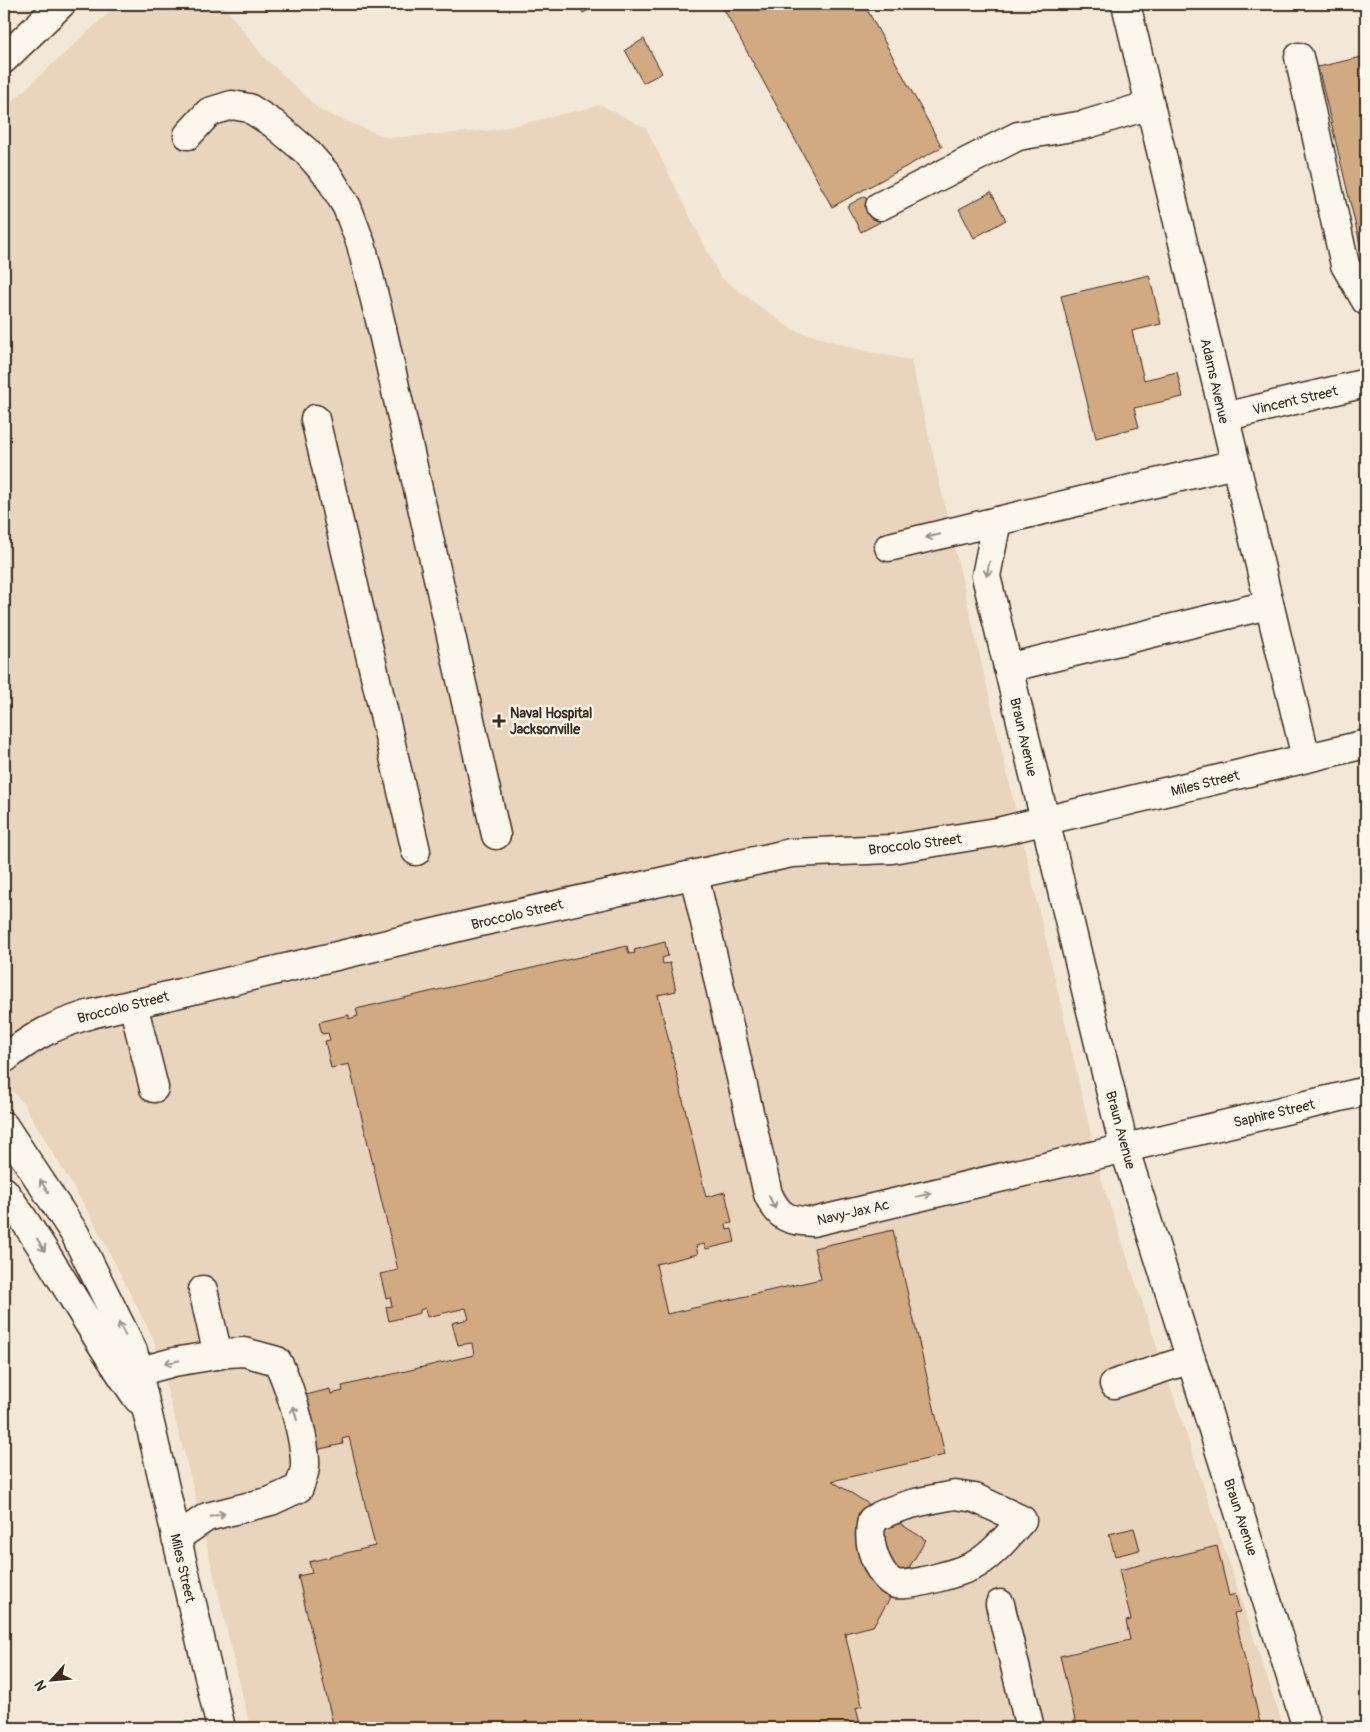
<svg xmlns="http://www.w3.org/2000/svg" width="1370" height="1732" font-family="Pangolin,sans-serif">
<rect width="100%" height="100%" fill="#f3e8d7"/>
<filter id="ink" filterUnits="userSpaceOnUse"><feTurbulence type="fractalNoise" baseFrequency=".02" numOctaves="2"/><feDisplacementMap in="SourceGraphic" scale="10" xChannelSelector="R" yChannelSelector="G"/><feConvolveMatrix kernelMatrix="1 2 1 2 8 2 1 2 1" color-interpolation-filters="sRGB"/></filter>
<g filter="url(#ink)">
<polygon fill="#e9d5be" points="118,4 222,4 264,57 321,111 388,138 494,130 601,105 646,128 720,277 791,329 864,351 911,360 1102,1181 1284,1728 250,1728 191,1479 153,1338 90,1215 23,1103 4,1081 4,109"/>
<g fill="#d1aa82" stroke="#3b2a1e">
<polygon points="578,4 601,4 583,13"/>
<polygon points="721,4 864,4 942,147 832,207"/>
<polygon points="644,39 662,73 643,83 625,50"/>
<polygon points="1366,56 1366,269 1318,67"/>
<polygon points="991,192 1006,220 974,238 959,209"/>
<polygon points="865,196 880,222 861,232 847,206"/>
<polygon points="1149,275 1161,324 1132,331 1144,380 1177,372 1183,397 1134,408 1139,427 1096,438 1061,296"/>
<polygon points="665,942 668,956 662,958 663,964 670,963 676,991 658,995 706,1197 725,1192 732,1223 726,1224 727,1230 732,1229 735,1242 706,1249 704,1244 696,1246 698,1254 656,1264 667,1314 821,1279 814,1248 893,1230 945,1455 832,1481 926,1540 873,1626 845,1633 862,1706 856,1708 861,1728 334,1728 298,1576 312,1573 309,1562 375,1546 349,1437 342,1439 343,1444 311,1451 298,1397 330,1389 331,1394 343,1391 342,1386 474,1355 472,1343 458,1345 452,1323 469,1319 466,1308 427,1317 425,1308 420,1310 420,1313 389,1321 386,1307 392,1306 390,1297 386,1298 380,1274 398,1270 349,1064 331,1068 325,1041 330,1040 328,1033 322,1034 319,1022 349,1015 349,1019 358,1016 356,1009 627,946 629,954 635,953 634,950"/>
<polygon points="1134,1528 1140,1550 1115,1556 1109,1534"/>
<polygon points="1217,1546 1229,1596 1235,1594 1240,1612 1234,1613 1261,1727 1077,1728 1060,1656 1130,1640 1126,1621 1131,1620 1119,1570"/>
</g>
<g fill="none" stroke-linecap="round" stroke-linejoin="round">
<defs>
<g id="minor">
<polyline points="1126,4 1306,758"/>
<polyline points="1299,57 1345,265 1366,301"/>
<polyline points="4,59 61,4"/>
<polyline points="188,135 209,112 232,105 249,108 274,124 306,151 329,177 347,207 361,244 380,320 496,835"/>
<polyline points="880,206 1018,136 1084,125 1150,105"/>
<polyline points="1224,417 1366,383"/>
<polyline points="315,419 416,851"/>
<polyline points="997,521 986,576 1124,1147 1307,1728"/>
<polyline points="889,547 1235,464"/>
<polyline points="1008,668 1268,605"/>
<path d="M694 875 768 1194C779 1218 787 1220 813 1222L1366 1091"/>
<polyline points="133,1004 154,1088"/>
<path d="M4 1059C34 1035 55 1025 91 1014L476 923 791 853 892 849 997 832 1366 744"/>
<polyline points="4,1126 75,1234 133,1351 221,1728"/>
<path d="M4 1191C53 1258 90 1332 138 1399"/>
<polyline points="203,1290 218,1355"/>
<path d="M137 1372 174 1362 228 1353 244 1352 277 1361C289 1382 306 1441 305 1466 305 1473 301 1481 299 1488L271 1501 207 1517 176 1538"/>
<polyline points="1114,1384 1191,1359"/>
<path d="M955 1495 975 1498 1022 1520C1009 1535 995 1552 978 1563 966 1571 910 1587 896 1584 887 1581 882 1573 878 1565 871 1551 868 1536 872 1520 897 1505 927 1500 955 1495Z"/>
<polyline points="1000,1604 1030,1728"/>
</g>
</defs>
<use href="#minor" stroke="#3b2a1e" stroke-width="31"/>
<use href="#minor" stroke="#fbf7ec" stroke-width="28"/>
</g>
<defs><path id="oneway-shaft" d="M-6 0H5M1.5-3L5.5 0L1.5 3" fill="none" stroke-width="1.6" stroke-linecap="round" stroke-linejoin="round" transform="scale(1.25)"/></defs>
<g stroke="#9b9085">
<use href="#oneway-shaft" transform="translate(933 536) rotate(167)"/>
<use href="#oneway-shaft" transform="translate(988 569) rotate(100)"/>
<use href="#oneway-shaft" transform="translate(44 1186) rotate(-123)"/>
<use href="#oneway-shaft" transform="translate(924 1195) rotate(-13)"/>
<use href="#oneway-shaft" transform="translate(772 1202) rotate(64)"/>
<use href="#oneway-shaft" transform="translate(41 1245) rotate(58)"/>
<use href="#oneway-shaft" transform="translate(122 1329) rotate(-117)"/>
<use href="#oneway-shaft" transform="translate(172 1362) rotate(169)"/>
<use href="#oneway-shaft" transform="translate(295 1413) rotate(-105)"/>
<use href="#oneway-shaft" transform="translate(218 1515) rotate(-13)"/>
</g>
</g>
<path fill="#3b2a1e" stroke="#fbf7ec" stroke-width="2" d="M496.5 713.5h5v5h5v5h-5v5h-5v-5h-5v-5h5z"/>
<g text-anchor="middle" stroke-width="4.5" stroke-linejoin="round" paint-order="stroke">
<g font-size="14" fill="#3b2a1e" stroke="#fbf7ec">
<text transform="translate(1215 381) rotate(77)" y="5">Adams Avenue</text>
<text transform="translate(1295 400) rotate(-13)" y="5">Vincent Street</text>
<text transform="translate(1024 737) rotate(77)" y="5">Braun Avenue</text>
<text transform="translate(1205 783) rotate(-14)" y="5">Miles Street</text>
<text transform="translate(915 844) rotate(-7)" y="5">Broccolo Street</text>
<text transform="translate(517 914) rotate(-13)" y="5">Broccolo Street</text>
<text transform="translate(123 1007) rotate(-14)" y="5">Broccolo Street</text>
<text transform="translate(1274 1113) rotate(-13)" y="5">Saphire Street</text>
<text transform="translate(1121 1130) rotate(75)" y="5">Braun Avenue</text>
<text transform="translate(853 1212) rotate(-13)" y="5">Navy-Jax Ac</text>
<text transform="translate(1241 1517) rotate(72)" y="5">Braun Avenue</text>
<text transform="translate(183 1568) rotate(77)" y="5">Miles Street</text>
</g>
<g font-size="14" font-weight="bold" fill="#3b2a1e" stroke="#fbf7ec" text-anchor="start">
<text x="510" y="718">Naval Hospital<tspan x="510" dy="16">Jacksonville</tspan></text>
</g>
</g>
<rect width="1370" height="1732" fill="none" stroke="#fbf7ec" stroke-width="20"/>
<rect x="10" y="10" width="1350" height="1712" fill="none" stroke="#3b2a1e" stroke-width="2" filter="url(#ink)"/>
<g transform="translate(52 1680) rotate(243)" stroke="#fbf7ec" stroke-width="4" paint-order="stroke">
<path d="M0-4L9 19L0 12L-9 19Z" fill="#3b2a1e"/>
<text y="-8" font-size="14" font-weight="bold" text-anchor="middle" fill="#3b2a1e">N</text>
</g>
</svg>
